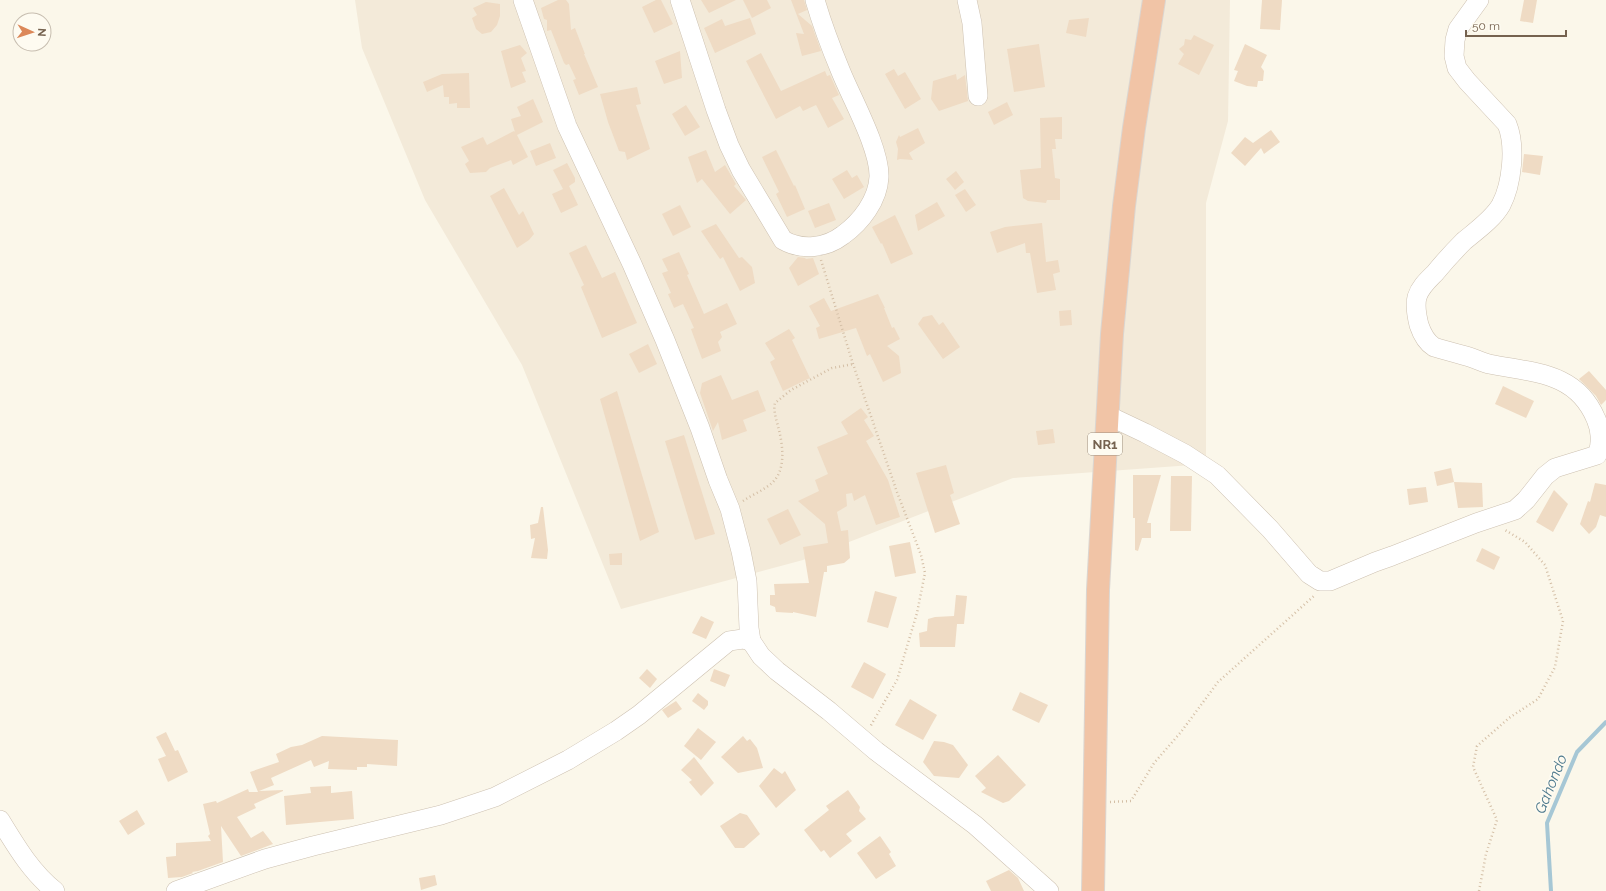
<svg xmlns="http://www.w3.org/2000/svg" width="1606" height="891" font-family="Raleway,sans-serif">
<rect width="100%" height="100%" fill="#fbf7ea"/>
<polygon fill="#f3ead9" points="355,0 1230,0 1228,121 1206,203 1206,464 1013,478 803,560 621,609 522,365 425,200 362,48"/>
<g fill="none" stroke-linecap="round" stroke-linejoin="round">
<polyline stroke="#a6c7d5" stroke-width="4" points="1551,891 1547,823 1577,752 1606,722"/>
</g>
<g fill="#efdbc4">
<polygon points="558,0 566,0 569,4 571,30 575,28 585,54 584,54 598,87 579,95 573,80 576,79 569,64 566,65 564,63 551,30 547,31 547,20 544,19 541,8"/>
<polygon points="656,0 661,0 673,24 654,33 642,7"/>
<polygon points="701,0 736,0 709,13"/>
<polygon points="743,0 767,0 771,8 752,18"/>
<polygon points="791,0 804,0 807,10 798,14 812,26 821,51 802,56 796,33 804,34"/>
<polygon points="1262,0 1282,0 1280,30 1260,29"/>
<polygon points="1524,0 1537,0 1533,23 1520,21"/>
<polygon points="486,2 500,4 500,16 497,25 491,32 482,34 476,29 472,18 477,15 473,8"/>
<polygon points="750,18 756,34 715,53 704,28 722,19 725,26"/>
<polygon points="1089,18 1086,37 1066,33 1069,20"/>
<polygon points="1194,35 1214,45 1199,75 1178,64 1184,54 1179,49 1184,45 1185,39 1191,40"/>
<polygon points="1039,44 1045,87 1014,92 1007,49"/>
<polygon points="1245,44 1267,55 1261,67 1264,71 1263,81 1258,81 1257,87 1247,86 1234,81 1238,71 1234,70"/>
<polygon points="520,45 527,53 521,58 526,71 522,72 526,82 511,88 501,51"/>
<polygon points="680,51 682,78 664,84 655,61"/>
<polygon points="761,53 781,91 825,71 827,76 830,75 839,95 832,98 844,119 828,128 816,105 803,111 800,106 776,119 746,61"/>
<polygon points="894,69 898,76 905,72 921,99 905,109 885,74"/>
<polygon points="469,73 470,108 457,108 457,103 449,104 449,97 444,97 443,85 427,92 423,82 442,74"/>
<polygon points="956,74 957,80 965,75 968,101 939,111 931,99 933,81"/>
<polygon points="637,87 641,104 636,105 650,149 627,160 625,152 619,151 608,122 600,94"/>
<polygon points="533,99 543,122 517,135 528,157 513,165 511,160 490,168 486,172 470,173 465,164 469,161 461,147 483,137 487,145 514,131 515,132 511,119 521,116 517,107"/>
<polygon points="1007,102 1013,115 994,125 988,112"/>
<polygon points="686,105 700,127 685,136 672,114"/>
<polygon points="1062,117 1062,139 1055,139 1056,149 1052,149 1055,178 1060,179 1060,200 1047,200 1046,203 1028,201 1023,198 1020,170 1041,168 1040,118"/>
<polygon points="918,128 925,143 909,153 913,160 900,159 897,160 898,149 896,142 899,135 900,137"/>
<polygon points="1271,130 1280,142 1264,154 1261,148 1245,166 1231,153 1245,137 1253,143"/>
<polygon points="550,143 556,158 536,166 530,151"/>
<polygon points="706,150 715,172 725,165 736,184 734,186 746,200 730,214 702,179 697,183 688,157"/>
<polygon points="776,150 794,186 795,185 805,209 787,217 776,194 779,192 762,157"/>
<polygon points="1524,154 1543,156 1540,175 1522,172"/>
<polygon points="567,163 575,178 575,182 569,186 578,205 561,213 552,194 563,189 553,170"/>
<polygon points="847,170 852,178 857,175 864,187 844,199 832,179"/>
<polygon points="956,171 964,182 955,190 946,179"/>
<polygon points="504,188 519,215 523,211 534,234 529,240 517,248 490,196"/>
<polygon points="965,189 976,205 966,212 955,195"/>
<polygon points="937,202 945,216 918,231 915,215"/>
<polygon points="829,203 836,220 815,228 808,211"/>
<polygon points="680,205 691,227 673,236 662,214"/>
<polygon points="895,215 913,254 891,264 882,243 881,244 872,227"/>
<polygon points="1042,223 1046,262 1058,260 1060,272 1053,274 1056,290 1037,293 1030,253 1026,253 1025,243 997,253 990,232 1005,227"/>
<polygon points="716,224 739,258 742,257 752,267 755,283 740,291 723,257 720,259 701,231"/>
<polygon points="586,245 602,278 615,272 637,323 602,338 581,287 584,285 569,253"/>
<polygon points="679,252 689,274 687,275 704,314 727,303 737,324 720,332 722,337 718,342 721,351 702,359 691,329 694,328 683,304 674,308 668,294 671,293 662,273 668,271 662,259"/>
<polygon points="798,257 805,258 806,259 813,258 819,274 798,286 789,268"/>
<polygon points="878,294 885,308 884,308 892,328 894,327 900,339 887,346 899,356 901,373 883,382 870,354 867,356 856,328 819,339 816,328 820,326 809,306 824,298 831,311"/>
<polygon points="1071,310 1072,325 1060,326 1059,311"/>
<polygon points="932,315 939,325 943,322 960,347 943,359 918,324 923,317"/>
<polygon points="789,329 795,338 792,340 810,378 783,391 770,362 775,359 765,343"/>
<polygon points="648,344 657,364 639,373 629,354"/>
<polygon points="1589,371 1606,390 1606,400 1601,405 1596,396 1579,379"/>
<polygon points="721,375 732,400 758,390 766,411 743,420 747,431 722,440 718,422 713,431 700,393 702,383"/>
<polygon points="1503,386 1534,401 1526,418 1495,404"/>
<polygon points="617,391 659,532 640,541 600,399"/>
<polygon points="861,408 868,417 864,420 874,436 866,441 888,480 900,517 876,525 865,495 854,501 852,493 846,494 847,506 837,512 841,531 848,530 850,558 844,563 827,566 827,572 824,572 816,617 793,612 793,613 776,612 775,607 770,605 770,595 775,595 774,584 809,583 803,547 828,543 825,524 798,501 819,491 815,480 828,474 817,447 848,434 841,422"/>
<polygon points="1053,429 1055,443 1038,445 1036,431"/>
<polygon points="684,435 715,534 695,540 665,441"/>
<polygon points="946,465 954,493 950,495 960,524 935,533 916,473"/>
<polygon points="1451,468 1454,482 1437,486 1434,472"/>
<polygon points="1133,475 1161,475 1147,523 1151,523 1151,538 1142,538 1138,551 1135,550 1135,518 1133,518"/>
<polygon points="1171,476 1192,476 1191,531 1170,531"/>
<polygon points="1454,482 1482,483 1483,507 1458,508"/>
<polygon points="1595,483 1606,485 1606,517 1600,515 1596,527 1589,534 1580,524 1588,501 1590,502"/>
<polygon points="1426,487 1428,502 1409,505 1407,489"/>
<polygon points="1554,490 1568,504 1553,532 1536,522"/>
<polygon points="541,507 543,507 548,550 547,559 531,558 535,538 531,539 530,525 538,523"/>
<polygon points="788,509 801,535 780,545 767,519"/>
<polygon points="910,542 916,573 895,577 889,546"/>
<polygon points="1482,548 1500,557 1494,570 1476,561"/>
<polygon points="622,553 622,565 610,565 609,554"/>
<polygon points="875,591 897,597 888,628 867,622"/>
<polygon points="956,595 967,596 964,624 957,624 955,647 920,647 919,633 927,631 928,619 935,617 954,616"/>
<polygon points="701,616 714,622 706,639 692,633"/>
<polygon points="864,662 886,674 873,699 851,687"/>
<polygon points="647,669 657,679 650,688 639,678"/>
<polygon points="714,669 730,675 725,687 710,681"/>
<polygon points="1020,692 1048,705 1039,723 1012,710"/>
<polygon points="698,693 708,701 708,705 704,710 692,701"/>
<polygon points="910,699 937,715 923,740 895,725"/>
<polygon points="676,701 682,709 668,718 662,710"/>
<polygon points="698,728 716,742 701,760 684,746"/>
<polygon points="166,732 175,751 178,750 188,772 168,782 158,759 166,756 156,737"/>
<polygon points="322,736 398,740 397,766 367,764 367,767 357,767 357,770 328,769 329,761 314,767 311,760 271,778 274,785 259,791 283,790 283,791 254,804 256,808 237,817 251,838 263,831 273,844 241,856 221,826 223,862 198,871 192,872 193,873 182,877 168,878 166,857 176,856 176,843 211,841 208,836 210,834 203,804 216,801 217,803 248,789 249,792 258,792 250,772 279,762 276,754 291,747 302,745"/>
<polygon points="743,736 747,741 750,739 757,748 763,768 738,773 721,757"/>
<polygon points="934,741 944,742 953,745 968,765 959,778 934,776 923,762"/>
<polygon points="998,755 1026,785 1009,801 1003,803 981,792 986,788 975,776"/>
<polygon points="694,757 714,783 701,796 689,782 692,780 681,770"/>
<polygon points="774,768 782,774 785,771 796,790 776,808 759,786"/>
<polygon points="331,786 331,793 352,791 354,819 286,825 284,796 311,793 310,787"/>
<polygon points="848,790 860,807 859,811 866,819 846,834 852,841 830,858 824,850 821,852 804,830 829,810 826,806"/>
<polygon points="137,810 145,824 128,835 119,821"/>
<polygon points="740,813 747,815 760,834 744,848 735,848 720,826"/>
<polygon points="880,836 891,852 889,854 896,866 876,879 857,853"/>
<polygon points="1009,870 1018,878 1024,891 991,891 986,881"/>
<polygon points="435,875 437,885 421,890 419,878"/>
</g>
<g fill="none" stroke-linecap="round" stroke-linejoin="round">
<defs>
<g id="minor">
<polyline points="523,0 567,126 632,264 665,340 700,428 718,480 730,509 741,551 747,581 749,628 751,641 761,656 777,671 829,711 876,751 975,825 1049,891"/>
<path d="M680 0 716 110 729 145 741 170 783 240C802 251 826 248 843 235 861 222 878 200 879 177 880 149 852 99 841 72 831 48 822 24 815 0"/>
<polyline points="967,0 972,23 978,96"/>
<path d="M1107 415 1145 433 1185 454 1217 475 1270 529 1309 574 1320 581H1330L1375 562 1392 556 1476 523 1515 510 1526 500 1545 476 1555 468 1597 455C1602 444 1601 430 1596 419 1576 371 1532 373 1489 364 1481 362 1474 358 1466 356 1455 353 1444 350 1434 347 1426 342 1422 334 1419 325 1417 317 1415 305 1417 297 1420 287 1428 280 1435 273 1444 262 1454 251 1464 241 1476 231 1493 219 1501 205 1512 184 1516 146 1507 124L1467 81 1457 68 1454 56 1455 40 1458 29 1479 0"/>
<path d="M0 820C16 846 31 872 55 891"/>
<polyline points="176,891 265,859 313,846 441,815 495,797 568,760 616,731 639,715 729,641 743,639 751,641"/>
</g>
<polyline id="highway" points="1093,891 1098,590 1112,334 1124,206 1134,128 1154,0"/>
</defs>
<use href="#minor" stroke="#cdc1b1" stroke-width="20"/>
<use href="#highway" stroke="#dbd6d1" stroke-width="24"/>
<g stroke="#d4bfa6" stroke-width="2.5" stroke-dasharray="1 3" stroke-linecap="butt">
<polyline points="821,260 853,364 897,492 921,555 925,573 917,613 897,680 870,727"/>
<path d="M743 501C752 495 764 490 772 483 786 470 783 447 779 430 777 421 773 412 775 403L791 390 832 368 853 364"/>
<polyline points="1110,802 1131,801 1154,763 1181,732 1218,682 1315,595"/>
<polyline points="1479,891 1486,854 1497,820 1473,767 1477,746 1509,718 1538,699 1555,667 1563,621 1545,565 1525,542 1505,530"/>
</g>
<use href="#minor" stroke="#fff" stroke-width="19"/>
<use href="#highway" stroke="#f1c4a6" stroke-width="22"/>
</g>
<g text-anchor="middle" stroke-width="3.5" stroke-linejoin="round" paint-order="stroke">
<rect fill="#fefbf1" stroke="#9e9080" stroke-width="1" x="1088" y="433" width="34" height="22" rx="3"/>
<g font-size="13" font-weight="bold" fill="#75624f">
<text x="1105" y="449">NR1</text>
</g>
<g font-size="15" font-style="italic" fill="#4d798d" stroke="#fefbf1">
<text transform="translate(1551 784) rotate(-68)" y="5">Gahondo</text>
</g>
</g>
<g transform="translate(32 32) rotate(93)"><circle r="19" fill="#fefbf1" stroke="#c7beb0"/>
<path d="M0-3L7 15L0 10L-7 15Z" fill="#dc8859"/>
<text y="-6" font-size="11" font-weight="bold" text-anchor="middle" fill="#75624f">N</text>
</g>
<path d="M1466 30v6h100v-6" fill="none" stroke="#75624f" stroke-width="2"/>
<text x="1472" y="30" font-size="12" fill="#75624f" stroke="#fefbf1" stroke-width="3" paint-order="stroke">50 m</text>
</svg>
